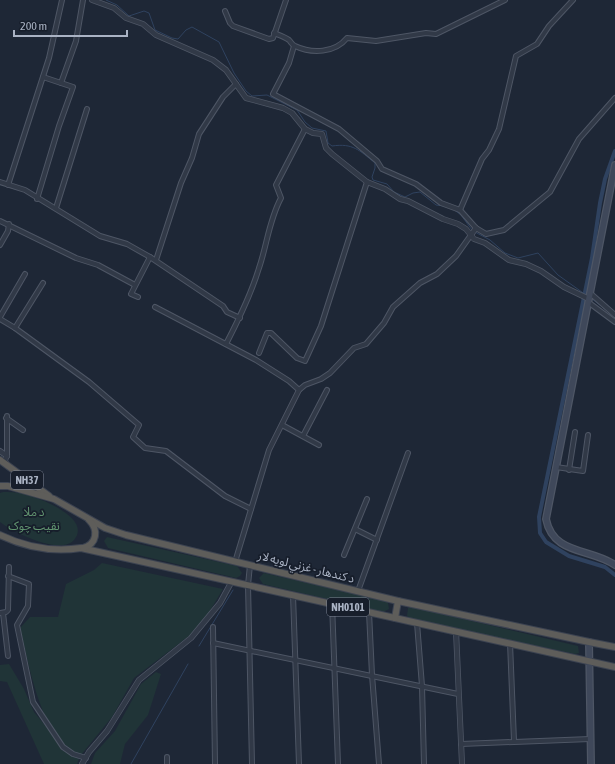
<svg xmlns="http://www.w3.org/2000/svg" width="615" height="764" font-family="'Asap Condensed','Noto Sans Arabic',sans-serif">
<rect width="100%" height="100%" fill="#1e2736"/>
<g fill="#203437">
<path d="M3 492C9 492 16 492 22 493 36 497 93 517 74 540 60 556 13 532 0 522V493Z"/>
<polygon points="107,537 237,566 242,573 240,576 236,578 108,548 104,541"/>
<path d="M102 563 223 589 208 614 189 636 134 678 112 717 81 755C77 754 72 753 69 751 39 725 29 665 20 628L30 617H58L66 584 94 570Z"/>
<polygon points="264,573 386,601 388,603 389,609 383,612 263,584 259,578"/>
<polygon points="412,607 578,646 579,653 575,654 411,619 407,616 408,608"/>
<polygon points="9,664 24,689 34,712 49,730 62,750 79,759 77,764 44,764 7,682 0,681 0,665"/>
<polygon points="156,672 161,674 148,715 125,744 120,764 91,764 95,753 115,731 141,684"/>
</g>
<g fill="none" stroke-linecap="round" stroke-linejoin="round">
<g stroke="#2f425f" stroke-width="1">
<path d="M106 0 117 5 129 16 144 11 149 13 155 30 172 38 178 39 186 30 192 27 219 42 234 73 246 91 252 96 267 95 297 110 305 122 312 128 326 131 328 143 332 146C353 143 359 150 375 163V168L372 177 373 180 387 184 394 192 405 197 413 193 420 192 436 205 444 206"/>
<polyline points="453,209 461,215 472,230"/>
<polyline points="475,232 490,240 505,253 518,258 538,253 558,275 586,295"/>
<polyline points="592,299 605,309"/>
<polyline points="199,646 233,590"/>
<polyline points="131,764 188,664"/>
</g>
<polyline stroke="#2f425f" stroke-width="4" points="615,151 605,179 600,203 592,258 539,517 540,533 546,542 569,556 605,567 615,575"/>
<defs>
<g id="minor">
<polyline points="225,11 230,23 233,26 269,39 273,38 286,0"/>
<path d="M274 33C279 35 285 37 289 40 291 42 292 45 295 46 312 54 335 53 347 38L376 41 426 33 436 34 505 0"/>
<polyline points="294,46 289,63 273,94 339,129 377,161 382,169 416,184 441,203 460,210 476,228 486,234 504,230 550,192 579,139 615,98"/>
<polyline points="61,83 76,41 83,0"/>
<polyline points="0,182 25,190 100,236 127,244 150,257 223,306 227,312 240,318"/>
<polyline points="8,185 49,58 62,0"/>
<polyline points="37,199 59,126 73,87 43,77"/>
<polyline points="56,208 87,109"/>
<polyline points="460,210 482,159 489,150 499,129 516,56 537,44 549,26 573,0"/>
<polyline points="0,221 76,258 98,265 135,285"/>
<polyline points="0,245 8,231 9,224"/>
<polyline points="156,260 181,183 192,158 199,134 223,97 236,84"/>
<polyline points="590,293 615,315"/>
<polyline points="138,297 131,294 150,257"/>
<polyline points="588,302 615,322"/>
<polyline points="155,307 256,360 289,381 299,390"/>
<polyline points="0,317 25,274"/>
<polyline points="0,319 15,328 89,382 139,425 133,437 145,448 166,451 225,496 251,509"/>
<polyline points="15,328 43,283"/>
<path d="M226 344C239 319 251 295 259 268 267 245 269 220 281 198L276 185 305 129"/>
<polyline points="259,353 267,333 271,333 297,358 305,361 321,326 367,182"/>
<polyline points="7,416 7,456"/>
<polyline points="6,418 23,430"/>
<polyline points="282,425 319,445"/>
<polyline points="303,436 327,390"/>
<polyline points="556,467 583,471 588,435"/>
<polyline points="569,470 575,432"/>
<polyline points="355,529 377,540"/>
<polyline points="344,555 367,499"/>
<polyline points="235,562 269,450 299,390 305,385 321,379 330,373 354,348 366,344 384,323 393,307 420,283 437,274 456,256 471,235"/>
<polyline points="250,565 248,585 252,764"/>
<polyline points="8,576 29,584 28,606 17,625 33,702 63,747 73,754 86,758"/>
<polyline points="358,591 408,453"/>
<polyline points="293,595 299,764"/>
<polyline points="332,603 338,764"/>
<polyline points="369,612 372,675 379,764"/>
<polyline points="0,613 6,612 8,610 9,567"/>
<polyline points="3,613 8,656"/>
<polyline points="417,623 422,686 424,764"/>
<polyline points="213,627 215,764"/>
<polyline points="213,643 458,694"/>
<polyline points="510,643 514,741"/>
<polyline points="461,744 590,739"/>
<polyline points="167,764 167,757"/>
</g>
<g id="tertiary">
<polyline points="92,0 114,8 126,18 143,24 156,35 213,60 226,70 246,98 283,108 292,113 305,129 313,133 322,134 326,148 332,154 367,182 385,189 400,199 408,201 443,219 458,224 466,229 474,239 485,243 509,260 526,264 541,271 564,287 589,299"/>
<polyline points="471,235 476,228"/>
<polyline points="0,451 7,456 5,460 6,464"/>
<polyline points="456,631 462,764"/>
<polyline points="82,764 89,752 107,731 139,680 191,638 220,603 232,581"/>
</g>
<g id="secondary">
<path d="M615 165 546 519C553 555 590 548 615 565"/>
<polyline points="589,642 591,764"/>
</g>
<g id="trunk">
<polyline points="0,460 49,496"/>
<polyline points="0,486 8,486 54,499 105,528 126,535 398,601 589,642 615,647"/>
<path d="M0 535C25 547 54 552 81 548L615 667"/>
<path d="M83 548C97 544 99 530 89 520"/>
<polyline points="395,618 398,601"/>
</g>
</defs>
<use href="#minor" stroke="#4e5665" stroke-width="6"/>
<use href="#tertiary" stroke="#4e5665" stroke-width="6"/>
<use href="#secondary" stroke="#4e5665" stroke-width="8"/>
<use href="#trunk" stroke="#3c4351" stroke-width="8"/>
<use href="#minor" stroke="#313947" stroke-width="4"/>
<use href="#tertiary" stroke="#313947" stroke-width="4.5"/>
<use href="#secondary" stroke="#3f485a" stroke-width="5.5"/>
<use href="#trunk" stroke="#5e5d5a" stroke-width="6"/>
</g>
<g text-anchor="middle" stroke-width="3.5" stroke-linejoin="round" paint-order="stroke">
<g fill="#171e2b" stroke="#7e8696" stroke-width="1">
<rect x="11" y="471" width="32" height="18" rx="3"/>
<rect x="327" y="598" width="42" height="18" rx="3"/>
</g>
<g font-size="11" font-weight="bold" fill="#aab3c4">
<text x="27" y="484">NH37</text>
<text x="348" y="611">NH0101</text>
</g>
<g font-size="12" fill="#629570" stroke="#171e2b">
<text x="34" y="516">د ملا<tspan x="34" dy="14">نقيب چوک</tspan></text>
</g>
<g font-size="12" fill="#aab3c4" stroke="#171e2b">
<text transform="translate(306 567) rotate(14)" y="4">د کندهار - غزني لويه لار</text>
</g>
</g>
<path d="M14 30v6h113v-6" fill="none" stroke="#aab3c4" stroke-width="2"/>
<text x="20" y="30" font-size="12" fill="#aab3c4" stroke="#171e2b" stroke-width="3" paint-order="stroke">200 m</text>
</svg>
